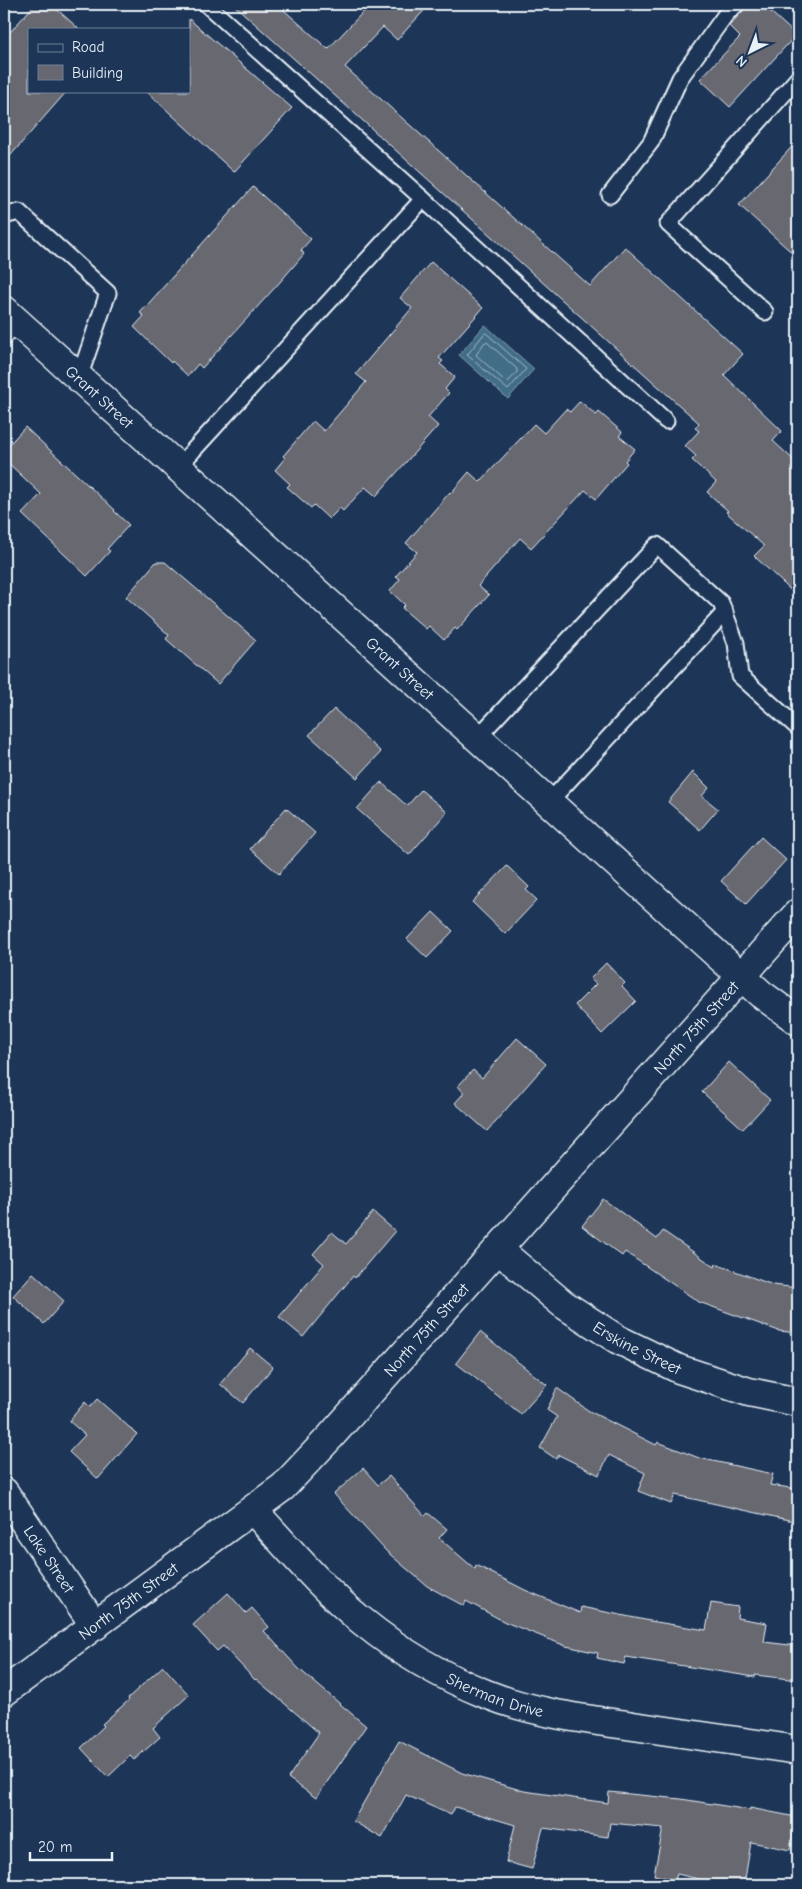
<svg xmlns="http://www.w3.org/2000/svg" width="802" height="1889" font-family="'Comic Neue',sans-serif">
<rect width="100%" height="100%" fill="#1d3557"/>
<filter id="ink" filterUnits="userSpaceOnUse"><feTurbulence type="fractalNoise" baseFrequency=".02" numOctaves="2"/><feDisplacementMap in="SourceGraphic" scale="10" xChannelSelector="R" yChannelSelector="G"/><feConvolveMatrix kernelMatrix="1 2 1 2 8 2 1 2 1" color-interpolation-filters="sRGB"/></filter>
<g filter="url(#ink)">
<polygon fill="#426d87" stroke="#84a2b4" points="485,325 534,369 508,399 459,355"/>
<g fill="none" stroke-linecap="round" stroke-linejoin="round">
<g stroke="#a6bccb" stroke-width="1">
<polygon points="486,333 526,369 508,390 467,355 484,334"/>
<polygon points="487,342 517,369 517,372 508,382 505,381 476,355 484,343"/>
</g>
</g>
<g fill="#676771" stroke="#e8f1f8">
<polygon points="35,4 51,4 79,29 29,29 29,91 67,91 4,163 4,39"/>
<polygon points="233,4 277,4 328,49 365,10 359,4 430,4 397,40 383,27 345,67 590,286 625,247 743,354 724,375 782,431 773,441 798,464 798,597 754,556 764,546 726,512 728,511 707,492 716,482 692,460 696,456 685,446 699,431 695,428 699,423"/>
<polygon points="749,4 762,4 796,35 730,107 700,79 740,37 729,26"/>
<polygon points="189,19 292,108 234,172 146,91 189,91"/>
<polygon points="798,140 798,258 739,205"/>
<polygon points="253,187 311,239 301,250 304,254 280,282 202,368 198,364 188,376 172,361 171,363 134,327 144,316 140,313"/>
<polygon points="431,262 483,308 439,358 443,361 440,364 455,377 445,389 449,393 428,417 438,426 376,496 365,487 343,511 340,508 329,519 314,505 311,508 287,487 290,484 275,470 285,458 283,456 313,421 324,431 366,382 356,374 412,308 400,298"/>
<polygon points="580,401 596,415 599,412 622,432 619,436 635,449 625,461 627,463 596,499 585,490 531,548 520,538 478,586 489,595 457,630 455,628 444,640 429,626 426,629 402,608 405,605 390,591 400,579 396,576 417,552 406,543 450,492 451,493 469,472 480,482 534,424 544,433 566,409 570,412"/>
<polygon points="25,427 115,510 114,511 129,525 107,549 110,551 87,576 22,514 41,494 4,459 4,450"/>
<polygon points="156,562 165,562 256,640 218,684 166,639 169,635 126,597"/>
<polygon points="334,709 381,752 357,778 309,735"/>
<polygon points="693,772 709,788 702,796 718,809 700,830 668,802"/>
<polygon points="381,782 407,806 421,790 447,812 409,855 357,809"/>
<polygon points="286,808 315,833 279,874 250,849"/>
<polygon points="761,837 786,860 746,904 721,881"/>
<polygon points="507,866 529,887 526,890 537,900 505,934 472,902"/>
<polygon points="433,912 453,931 427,958 407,939"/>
<polygon points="606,963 625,983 622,986 636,1001 602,1034 575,1005 596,984 590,979"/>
<polygon points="517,1038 546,1064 487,1131 455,1103 464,1093 458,1086 473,1070 482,1078"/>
<polygon points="729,1062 770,1100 743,1129 702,1092"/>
<polygon points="603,1199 657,1239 663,1231 715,1267 716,1264 773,1285 798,1288 798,1333 779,1331 699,1302 625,1252 622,1256 582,1226"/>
<polygon points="373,1212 395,1231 355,1278 353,1276 303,1337 279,1317 324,1264 313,1254 332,1232 346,1244"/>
<polygon points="33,1273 64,1301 44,1324 13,1296"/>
<polygon points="480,1332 547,1385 521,1414 456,1363"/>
<polygon points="250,1348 273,1367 243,1403 220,1384"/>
<polygon points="557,1388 589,1411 656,1445 658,1442 699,1458 773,1474 770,1485 798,1489 798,1522 675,1495 671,1504 638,1491 645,1473 609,1455 599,1475 559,1455 556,1459 540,1448 557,1417 547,1410"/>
<polygon points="97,1399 137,1434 98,1479 69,1452 85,1435 69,1421 85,1402 90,1407"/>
<polygon points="363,1468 378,1485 389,1476 425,1516 428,1513 447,1529 439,1538 475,1569 476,1565 525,1590 580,1613 581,1607 650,1621 706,1630 711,1603 738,1607 737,1618 767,1623 764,1642 798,1646 798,1680 755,1675 755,1677 626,1657 624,1664 597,1658 598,1653 566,1646 505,1622 466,1601 464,1606 427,1586 386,1551 334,1494"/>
<polygon points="228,1593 246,1613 252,1608 269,1627 264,1631 299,1669 366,1726 316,1798 288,1778 319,1733 256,1679 255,1680 223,1646 217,1651 193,1625"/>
<polygon points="163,1666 189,1695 153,1728 160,1737 134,1760 130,1756 108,1777 81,1748 104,1726 102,1724 129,1700 128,1698"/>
<polygon points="399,1741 462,1773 524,1791 608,1803 609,1792 681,1799 750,1810 750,1808 796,1817 790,1850 751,1842 744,1885 724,1885 677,1874 675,1880 654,1875 663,1828 610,1823 608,1837 543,1828 532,1869 506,1862 515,1825 455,1807 451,1815 406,1795 382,1838 353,1821"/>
</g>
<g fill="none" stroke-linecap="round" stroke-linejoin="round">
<defs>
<g id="service">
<polyline points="610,195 651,142 680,78 726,14 737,4"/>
<polyline points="423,199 666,421"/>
<polyline points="4,216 19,212 108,293 79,378"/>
<polyline points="765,312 668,224 798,78"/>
<polyline points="4,337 17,322"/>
<polyline points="178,467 423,199 206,4"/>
<polyline points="478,737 657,545 721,603 736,643 740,676 798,728"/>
<polyline points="549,802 725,612"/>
</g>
<g id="minor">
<path id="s1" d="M4 310 761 994 798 1021"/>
<path id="s2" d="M499 1250 563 1304 617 1339 679 1369 749 1392 798 1402"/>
<path id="s3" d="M4 1492 95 1626"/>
<path id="s4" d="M253 1510C288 1548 322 1589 362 1621 399 1651 441 1676 486 1694 533 1713 584 1719 633 1726 688 1734 743 1742 798 1750"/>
<path id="s5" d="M4 1692 283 1487 331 1436 798 913"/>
</g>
</defs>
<use href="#service" stroke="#e8f1f8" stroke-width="19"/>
<use href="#minor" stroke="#e8f1f8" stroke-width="31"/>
<use href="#service" stroke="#1d3557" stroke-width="15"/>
<use href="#minor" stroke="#1d3557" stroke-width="28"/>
</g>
</g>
<g text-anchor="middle" stroke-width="5" stroke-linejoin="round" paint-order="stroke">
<g font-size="16" fill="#e8f1f8" stroke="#1d3557">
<text dy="6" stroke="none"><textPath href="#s1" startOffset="129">Grant Street</textPath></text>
<text dy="6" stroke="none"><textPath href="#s1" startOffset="534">Grant Street</textPath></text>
<text dy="6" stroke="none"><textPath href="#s5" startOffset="964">North 75th Street</textPath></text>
<text dy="6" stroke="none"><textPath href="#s5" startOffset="559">North 75th Street</textPath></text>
<text dy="6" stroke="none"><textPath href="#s2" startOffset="170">Erskine Street</textPath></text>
<text dy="6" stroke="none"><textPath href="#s3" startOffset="81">Lake Street</textPath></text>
<text dy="6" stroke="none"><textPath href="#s5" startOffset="154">North 75th Street</textPath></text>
<text dy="6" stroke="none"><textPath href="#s4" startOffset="309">Sherman Drive</textPath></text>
</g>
</g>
<rect width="802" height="1889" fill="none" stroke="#1d3557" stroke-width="20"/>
<rect x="10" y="10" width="782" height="1869" fill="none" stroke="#e8f1f8" stroke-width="2" filter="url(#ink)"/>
<rect x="28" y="28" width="162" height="65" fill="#1d3557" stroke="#6e8097"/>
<rect x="38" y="44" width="25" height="8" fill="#1d3557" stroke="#6e8097"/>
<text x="72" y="52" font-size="15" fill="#e8f1f8">Road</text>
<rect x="38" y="65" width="25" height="15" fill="#676771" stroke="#6e8097"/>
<text x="72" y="78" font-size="15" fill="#e8f1f8">Building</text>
<g transform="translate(750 52) rotate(222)" stroke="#1d3557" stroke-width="4" paint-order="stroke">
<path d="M0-4L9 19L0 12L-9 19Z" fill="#e8f1f8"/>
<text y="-8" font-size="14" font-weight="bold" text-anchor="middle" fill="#e8f1f8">N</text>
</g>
<path d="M30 1852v8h82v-8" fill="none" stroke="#e8f1f8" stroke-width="2.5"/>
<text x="38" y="1852" font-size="15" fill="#e8f1f8" stroke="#1d3557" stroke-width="4" paint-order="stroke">20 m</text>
</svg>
